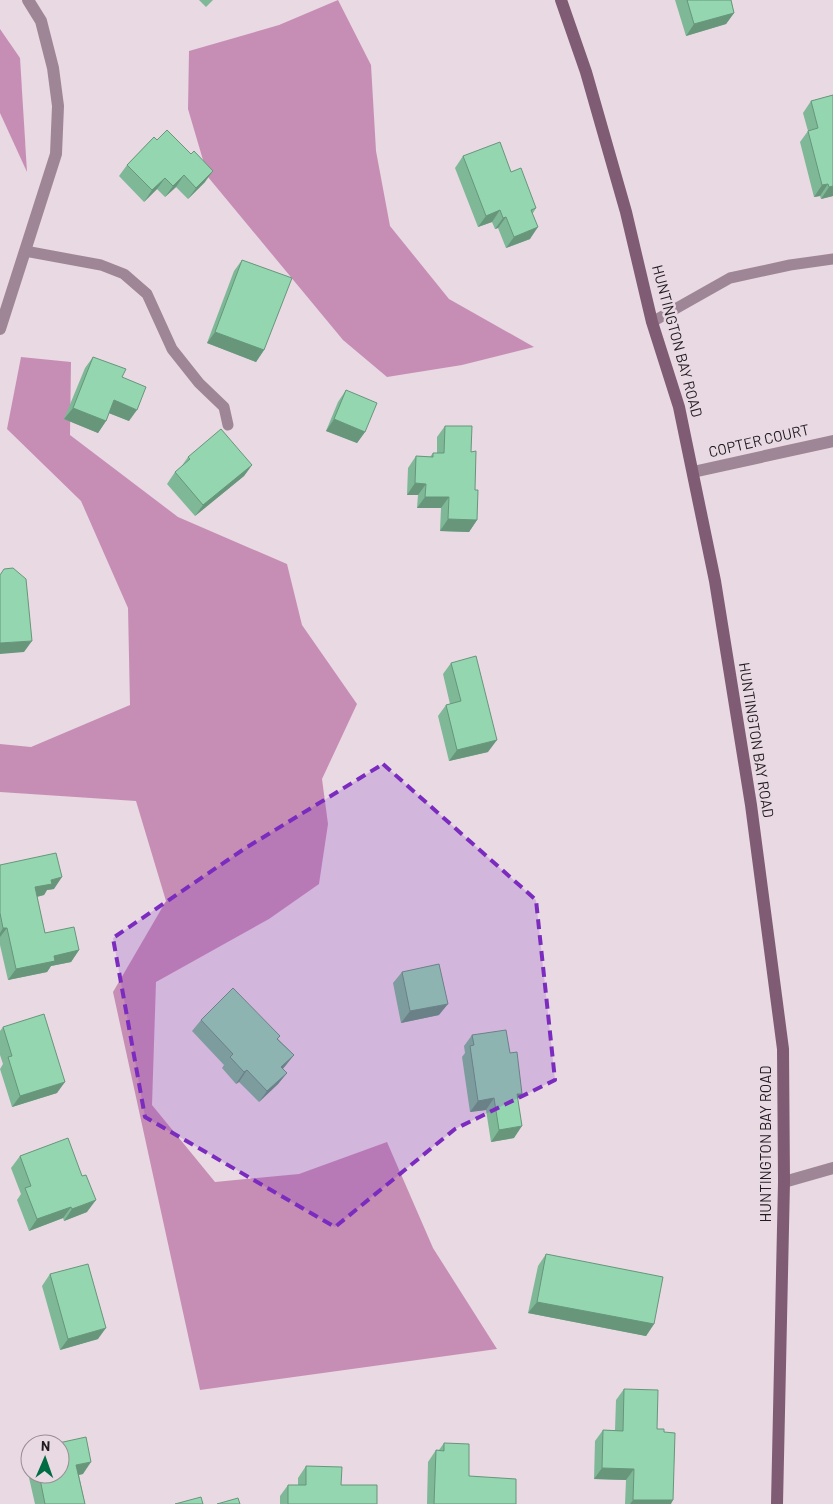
<svg xmlns="http://www.w3.org/2000/svg" width="833" height="1504" font-family="Barlow,sans-serif">
<rect width="100%" height="100%" fill="#e9d9e3"/>
<g fill="#c78eb5">
<polygon points="338,0 371,65 376,151 390,226 449,299 534,347 462,365 387,377 343,340 208,177 188,109 189,51 279,25"/>
<polygon points="0,29 20,58 27,172 0,113"/>
<polygon points="21,357 71,362 70,435 178,517 287,564 302,625 357,704 322,779 328,824 319,884 269,919 156,982 152,1105 215,1182 299,1174 387,1142 433,1248 497,1349 200,1390 113,992 166,901 136,801 0,792 0,744 31,747 130,705 128,608 81,501 7,429"/>
</g>
<g fill="none" stroke-linecap="round" stroke-linejoin="round">
<g stroke="#9f8697" stroke-width="11">
<polyline points="25,251 101,265 124,274 147,294 172,349 199,383 224,407 228,425"/>
<polyline points="652,322 730,278 790,265 833,259"/>
</g>
<g stroke="#9f8697" stroke-width="12">
<polyline points="0,329 56,154 58,106 53,68 41,21 28,0"/>
<polyline points="693,472 833,441"/>
<polyline points="784,1182 833,1168"/>
</g>
<polyline stroke="#805c74" stroke-width="12" points="561,0 586,72 626,212 652,322 679,407 715,581 751,805 783,1049 784,1182 777,1504"/>
</g>
<g fill="#7eb897">
<polygon points="199,0 213,0 206,7"/>
<polygon points="675,0 731,0 734,13 726,24 686,36"/>
<polygon points="833,95 833,196 821,199 820,196 814,197 800,142 808,131 803,113 811,101"/>
<polygon points="154,137 205,182 188,199 176,187 165,197 157,189 144,202 119,176 127,165"/>
<polygon points="463,156 511,172 536,208 533,213 530,239 506,248 498,228 495,229 492,222 478,227 455,168"/>
<polygon points="242,260 264,350 256,362 207,343 234,271"/>
<polygon points="93,357 122,377 129,421 109,413 106,421 98,433 64,419 85,368"/>
<polygon points="346,390 365,432 357,443 326,431 338,402"/>
<polygon points="445,426 471,452 477,520 469,532 440,531 441,508 417,508 418,495 407,495 408,468 416,456 430,457 433,453 437,453 437,437"/>
<polygon points="188,457 252,465 244,476 195,516 167,484 175,472 181,467"/>
<polygon points="451,663 488,752 449,761 438,716 446,705 450,704 443,674"/>
<polygon points="0,865 54,889 47,890 44,895 37,897 45,933 79,950 71,962 51,966 47,972 8,980 0,945"/>
<polygon points="402,972 439,1015 401,1023 393,983"/>
<polygon points="201,1020 278,1039 294,1055 283,1069 287,1073 278,1084 259,1102 239,1082 236,1084 222,1068 224,1065 192,1031"/>
<polygon points="3,1027 57,1093 12,1107 0,1069 3,1064 0,1055 0,1031"/>
<polygon points="472,1035 510,1053 522,1094 517,1099 514,1138 491,1142 486,1110 470,1112 462,1057 465,1053 464,1046"/>
<polygon points="20,1156 87,1212 64,1221 63,1218 29,1231 17,1200 21,1194 11,1168"/>
<polygon points="546,1254 654,1324 646,1336 528,1313 538,1266"/>
<polygon points="50,1274 98,1339 60,1350 42,1286"/>
<polygon points="624,1389 657,1429 664,1432 671,1504 625,1504 626,1480 594,1479 595,1441 603,1430 615,1430 616,1400"/>
<polygon points="444,1443 469,1476 516,1504 427,1504 428,1462 436,1450 439,1450"/>
<polygon points="30,1453 30,1474 83,1474 79,1475 85,1504 35,1504 25,1460"/>
<polygon points="306,1466 341,1485 377,1504 280,1504 280,1496 288,1485 298,1485 298,1478"/>
</g>
<g fill="#67967b">
<polygon points="734,13 726,24 686,36 694,24"/>
<polygon points="213,171 205,182 188,199 196,188"/>
<polygon points="184,175 176,187 165,197 173,186"/>
<polygon points="165,178 157,189 144,202 152,190"/>
<polygon points="828,184 820,196 814,197 822,185"/>
<polygon points="833,186 833,196 821,199 829,187"/>
<polygon points="500,210 492,222 478,227 486,216"/>
<polygon points="506,217 498,228 495,229 503,218"/>
<polygon points="538,227 530,239 506,248 514,237"/>
<polygon points="215,332 264,350 256,362 207,343"/>
<polygon points="114,400 137,410 129,421 106,412"/>
<polygon points="73,408 106,421 98,433 64,419"/>
<polygon points="334,419 365,432 357,443 326,431"/>
<polygon points="252,465 244,476 195,516 203,505"/>
<polygon points="415,483 426,484 418,495 407,495"/>
<polygon points="425,497 449,497 441,508 417,508"/>
<polygon points="448,519 477,520 469,532 440,531"/>
<polygon points="32,641 24,652 0,654 0,643"/>
<polygon points="497,740 488,752 449,761 457,750"/>
<polygon points="62,877 54,889 47,890 44,895 27,899 35,887 51,880"/>
<polygon points="3,928 7,928 0,937 0,933"/>
<polygon points="79,950 71,962 51,966 47,972 8,980 16,969 54,956"/>
<polygon points="448,1004 439,1015 401,1023 410,1011"/>
<polygon points="294,1055 285,1066 273,1078 281,1067"/>
<polygon points="247,1070 239,1082 236,1084 244,1072"/>
<polygon points="287,1073 278,1084 259,1102 267,1091"/>
<polygon points="65,1082 57,1093 12,1107 20,1096"/>
<polygon points="517,1094 522,1094 513,1105"/>
<polygon points="494,1098 486,1110 470,1112 478,1101"/>
<polygon points="522,1126 514,1138 491,1142 499,1130"/>
<polygon points="96,1200 87,1212 64,1221 72,1209"/>
<polygon points="71,1207 63,1218 29,1231 37,1219"/>
<polygon points="537,1302 654,1324 646,1336 528,1313"/>
<polygon points="106,1328 98,1339 60,1350 68,1339"/>
<polygon points="91,1462 83,1474 68,1477 76,1465"/>
<polygon points="602,1468 634,1469 626,1480 594,1479"/>
<polygon points="633,1500 673,1500 671,1504 630,1504"/>
</g>
<g fill="#93d6b0" stroke="#67967b">
<polygon points="687,0 731,0 734,13 694,24"/>
<polygon points="833,95 833,186 829,187 828,184 822,185 808,131 818,128 811,101"/>
<polygon points="167,130 191,154 194,151 213,171 196,188 184,175 173,186 165,178 152,190 127,165 154,137 157,140"/>
<polygon points="500,142 511,172 521,168 536,208 531,210 538,227 514,237 506,217 503,218 500,210 486,216 463,156"/>
<polygon points="242,260 292,278 264,350 215,332"/>
<polygon points="93,357 126,369 122,377 146,387 137,410 114,400 106,421 73,408"/>
<polygon points="346,390 377,403 365,432 334,419"/>
<polygon points="445,426 472,426 471,452 476,451 475,490 478,490 477,520 448,519 449,497 425,497 426,484 415,483 416,456 433,457 433,453 444,453"/>
<polygon points="221,429 252,465 203,505 175,472 190,459 188,457"/>
<polygon points="13,568 26,579 32,641 0,643 0,575 4,569"/>
<polygon points="476,656 497,740 457,750 446,705 461,701 451,663"/>
<polygon points="56,853 62,877 51,880 52,884 35,887 45,933 74,927 79,950 54,956 55,961 16,969 7,928 3,928 0,913 0,865"/>
<polygon points="439,964 448,1004 410,1011 402,972"/>
<polygon points="233,988 280,1036 277,1039 294,1055 281,1067 287,1073 267,1091 247,1070 244,1072 230,1057 233,1054 201,1020"/>
<polygon points="44,1014 65,1082 20,1096 8,1057 12,1056 3,1027"/>
<polygon points="506,1030 510,1053 517,1052 522,1094 517,1094 522,1126 499,1130 494,1098 478,1101 470,1046 474,1045 472,1035"/>
<polygon points="68,1138 82,1176 86,1175 96,1200 72,1209 71,1207 37,1219 25,1188 31,1186 20,1156"/>
<polygon points="546,1254 663,1277 654,1324 537,1302"/>
<polygon points="88,1264 106,1328 68,1339 50,1274"/>
<polygon points="624,1389 658,1390 657,1429 664,1429 664,1432 675,1433 673,1500 633,1500 634,1469 602,1468 603,1430 623,1431"/>
<polygon points="86,1437 91,1462 76,1465 85,1504 45,1504 39,1474 60,1474 60,1444 54,1444"/>
<polygon points="444,1443 469,1444 469,1476 516,1479 516,1504 434,1504 436,1450 444,1451"/>
<polygon points="306,1466 342,1467 341,1485 377,1485 377,1504 288,1504 288,1485 306,1485"/>
<polygon points="201,1497 203,1504 175,1504"/>
<polygon points="238,1498 240,1504 217,1504"/>
</g>
<path fill="#7b2cbf" fill-opacity="0.2" stroke="#7b2cbf" stroke-width="4" stroke-dasharray="10 6" stroke-linejoin="round" d="M383 764 536 900 555 1080 455 1129 335 1227 145 1117 113 938 244 849Z"/>
<g text-anchor="middle" stroke-width="5" stroke-linejoin="round" paint-order="stroke">
<g font-size="15" fill="#201b1e" stroke="#e9d9e3">
<text transform="translate(677 341) rotate(75)" y="5">HUNTINGTON BAY ROAD</text>
<text transform="translate(759 441) rotate(-13)" y="5">COPTER COURT</text>
<text transform="translate(756 740) rotate(81)" y="5">HUNTINGTON BAY ROAD</text>
<text transform="translate(766 1144) rotate(-90)" y="5">HUNTINGTON BAY ROAD</text>
</g>
</g>
<g transform="translate(45 1459) rotate(2)"><circle r="24" fill="#e9d9e3" stroke="#998d94"/>
<path d="M0-4L9 19L0 12L-9 19Z" fill="#006c43"/>
<text y="-8" font-size="14" font-weight="bold" text-anchor="middle" fill="#201b1e">N</text>
</g>
</svg>
